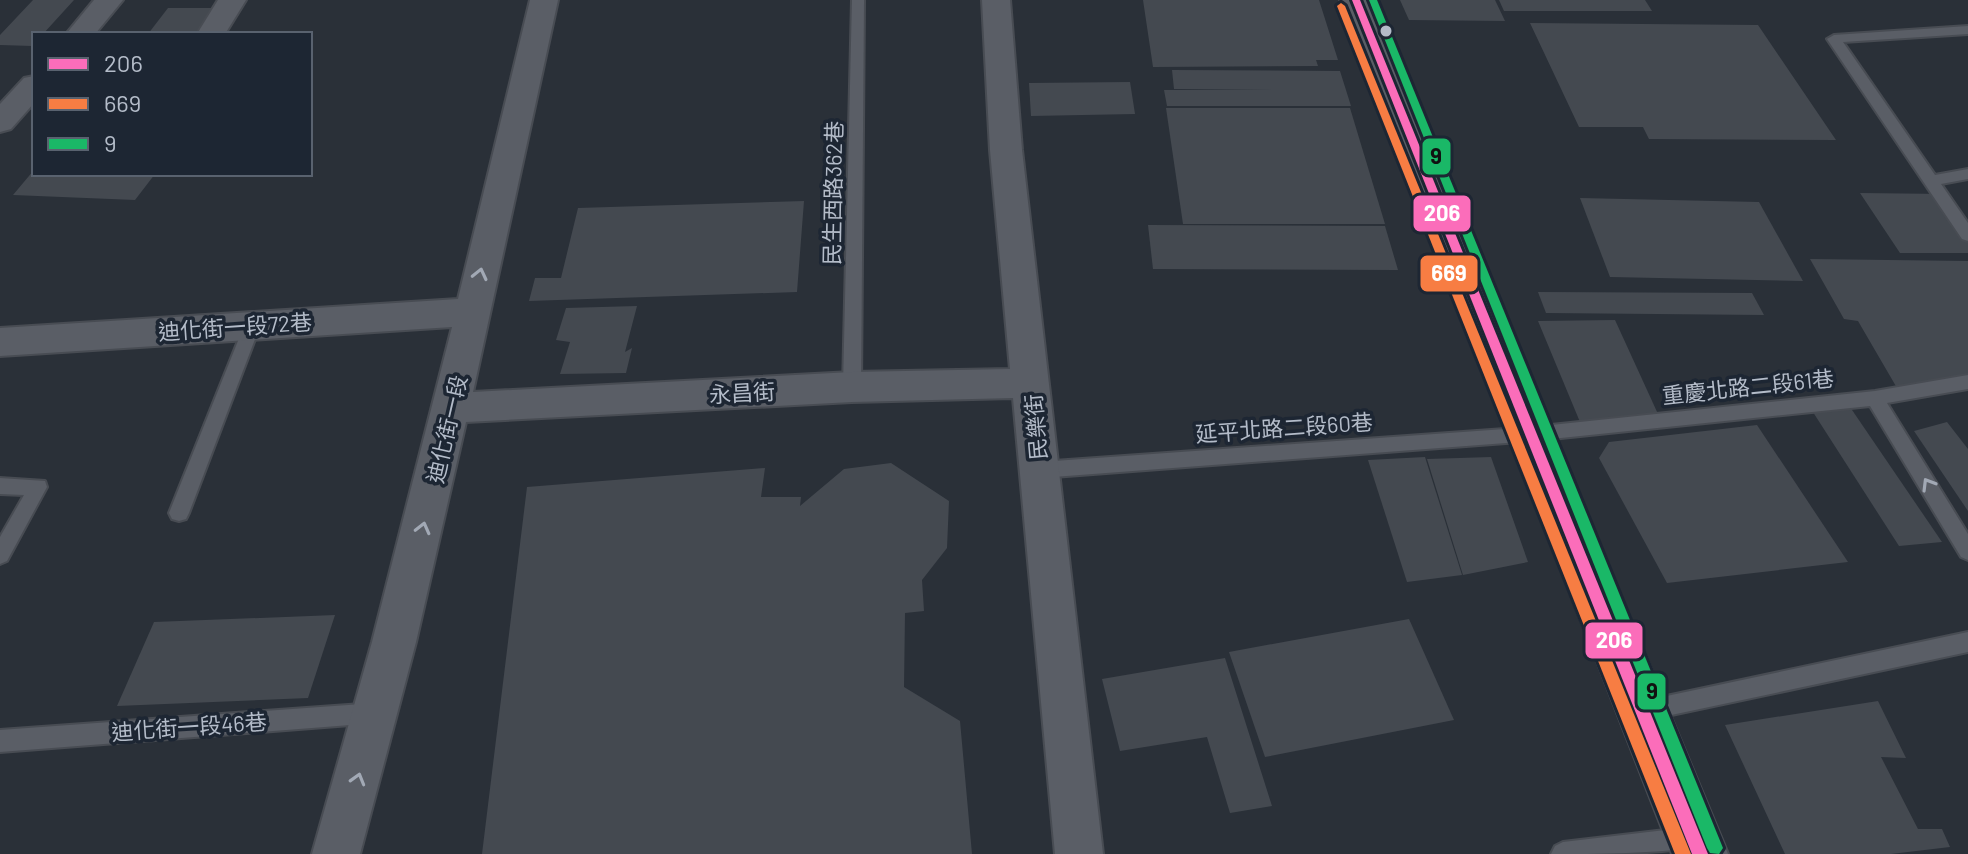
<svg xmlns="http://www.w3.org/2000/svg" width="1968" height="854" font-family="Barlow,'Noto Sans TC',sans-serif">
<rect width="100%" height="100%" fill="#2a3038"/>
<g fill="#444950">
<polygon points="33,0 74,0 43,34 34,34 32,46 0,45 0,35"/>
<polygon points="1143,0 1319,0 1338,60 1316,60 1318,66 1153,67"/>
<polygon points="1400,0 1495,0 1505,21 1409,20"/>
<polygon points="1499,0 1645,0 1652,11 1504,11"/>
<polygon points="168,8 231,8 213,34 148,34"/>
<polygon points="1530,23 1758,25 1836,140 1649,139 1643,127 1579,127"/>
<polygon points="1172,70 1340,71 1351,106 1167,106 1164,90 1277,90 1174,89"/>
<polygon points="1130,82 1135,114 1031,116 1029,83"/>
<polygon points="1166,108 1350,108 1385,224 1183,224"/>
<polygon points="34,170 34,174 155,174 135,200 13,195"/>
<polygon points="1860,193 1945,194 1968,226 1968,253 1900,253"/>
<polygon points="1580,198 1759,202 1803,281 1610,277"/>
<polygon points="804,201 797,292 529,301 535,278 561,278 578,208"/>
<polygon points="1148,225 1385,226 1398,270 1153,269"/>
<polygon points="1810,259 1968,261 1968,383 1897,388 1858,321 1844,319"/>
<polygon points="1538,292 1752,293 1764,315 1546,313"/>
<polygon points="637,306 625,352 632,348 626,373 560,374 570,342 556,340 566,308"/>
<polygon points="1615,320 1658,414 1580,422 1538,321"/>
<polygon points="1850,407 1942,542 1899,546 1811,409"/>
<polygon points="1947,422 1968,449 1968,511 1914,431"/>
<polygon points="1757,425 1848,562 1667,583 1599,458 1609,442"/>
<polygon points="1425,457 1462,575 1407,582 1368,460"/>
<polygon points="1491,457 1528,562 1463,575 1427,459"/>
<polygon points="891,463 949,501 947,548 922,580 924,611 905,613 904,687 960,721 972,854 482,854 527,487 765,468 761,497 801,497 800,506 844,469"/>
<polygon points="335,615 308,698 117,706 154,622"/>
<polygon points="1409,619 1454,720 1265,757 1229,652"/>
<polygon points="1225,658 1272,806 1230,813 1207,737 1120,751 1102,679"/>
<polygon points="1878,701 1906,758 1881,757 1918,829 1942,829 1950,847 1891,854 1785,854 1725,725"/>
</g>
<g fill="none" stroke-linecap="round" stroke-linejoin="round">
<defs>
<g id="service">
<polygon points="852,0 864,0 861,387 858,392 846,392 843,387"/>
<polygon points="1968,26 1968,34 1843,42 1935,175 1968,169 1968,179 1941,184 1968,223 1968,241 1962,239 1827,39 1834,35"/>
<polygon points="252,320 260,326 189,513 186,519 179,521 172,519 169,513 244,326"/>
<polygon points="1968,375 1968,389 1887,403 1968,534 1968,560 1961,557 1870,406 1532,441 1040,478 1033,476 1031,470 1033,464 1040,462 1532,427 1875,391"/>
<polygon points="0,478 45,481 47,487 7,561 0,564 0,537 24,495 0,494"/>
<polygon points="1968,632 1968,652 1643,721 1635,718 1632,711 1635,704 1643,701"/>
<polygon points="376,703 384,706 387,713 384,720 376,723 0,752 0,730"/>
<path d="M1691 827 1699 830 1702 838 1699 846C1660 854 1594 854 1551 854L1555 846 1563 842Z"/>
</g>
<g id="minor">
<polygon points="94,0 123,0 95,34 66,34"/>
<polygon points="218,0 246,0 225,34 197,34"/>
<polygon points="530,0 558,0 473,392 852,372 1010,369 990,150 982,0 1010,0 1022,150 1103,854 1055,854 1013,398 852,402 466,422 416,642 360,854 312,854 372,642 452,327 0,356 0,328 458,299"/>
<polygon points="34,76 34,103 11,129 0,132 0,104 24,78"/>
</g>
<polygon id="tertiary" points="1340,0 1372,0 1728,854 1672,854"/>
</defs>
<use href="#service" stroke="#484c53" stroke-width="4"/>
<use href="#minor" stroke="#484c53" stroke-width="4"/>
<use href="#tertiary" stroke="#484c53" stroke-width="4"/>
<use href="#service" fill="#5a5e66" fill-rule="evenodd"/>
<use href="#minor" fill="#5a5e66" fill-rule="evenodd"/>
<use href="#tertiary" fill="#5a5e66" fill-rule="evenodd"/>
<defs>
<polygon id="bus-1" points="1352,0 1360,0 1708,854 1692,854"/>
<polygon id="bus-2" points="1341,3 1345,6 1691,854 1675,854 1337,6"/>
<polygon id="bus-3" points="1369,0 1377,0 1723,848 1719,854 1710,853 1707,848"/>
</defs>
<use href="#bus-1" stroke="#1d2633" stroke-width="6"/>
<use href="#bus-2" stroke="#1d2633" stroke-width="6"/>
<use href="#bus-3" stroke="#1d2633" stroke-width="6"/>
<use href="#bus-1" fill="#fb6dba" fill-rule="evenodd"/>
<use href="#bus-2" fill="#f77d43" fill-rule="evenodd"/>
<use href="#bus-3" fill="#1ab867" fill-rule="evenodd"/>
</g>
<defs><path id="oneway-chevron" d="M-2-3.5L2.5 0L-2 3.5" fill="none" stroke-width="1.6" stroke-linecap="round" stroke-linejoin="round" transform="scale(2)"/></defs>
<g stroke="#a2a9b5">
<use href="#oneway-chevron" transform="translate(480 274) rotate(-77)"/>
<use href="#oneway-chevron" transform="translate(1928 484) rotate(-121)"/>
<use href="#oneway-chevron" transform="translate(423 528) rotate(-76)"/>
<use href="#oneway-chevron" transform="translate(358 779) rotate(-74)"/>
</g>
<circle fill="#b4bcc9" stroke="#1d2633" stroke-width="3" cx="1386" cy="31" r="7"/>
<g text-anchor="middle" stroke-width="7" stroke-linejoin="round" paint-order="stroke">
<g font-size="22" fill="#b4bcc9" stroke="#1d2633">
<text transform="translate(833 193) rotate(-89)" y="8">民生西路362巷</text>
<text transform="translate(235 327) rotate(-4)" y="8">迪化街一段72巷</text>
<text transform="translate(1748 387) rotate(-6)" y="8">重慶北路二段61巷</text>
<text transform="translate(742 393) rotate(-3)" y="8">永昌街</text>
<text transform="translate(1036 427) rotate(-95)" y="8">民樂街</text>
<text transform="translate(1284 428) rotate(-4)" y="8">延平北路二段60巷</text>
<text transform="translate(447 429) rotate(-77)" y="8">迪化街一段</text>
<text transform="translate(189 727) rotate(-4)" y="8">迪化街一段46巷</text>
</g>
</g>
<g stroke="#1d2633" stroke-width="3">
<rect x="1421" y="137" width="31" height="39" rx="8" fill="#1ab867"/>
<rect x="1412" y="194" width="60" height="39" rx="8" fill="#fb6dba"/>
<rect x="1419" y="254" width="60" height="39" rx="8" fill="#f77d43"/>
<rect x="1584" y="621" width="60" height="39" rx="8" fill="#fb6dba"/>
<rect x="1636" y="672" width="31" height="39" rx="8" fill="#1ab867"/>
</g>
<g font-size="22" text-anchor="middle" font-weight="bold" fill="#fff">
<text x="1442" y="221">206</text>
<text x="1449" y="281">669</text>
<text x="1614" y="648">206</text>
</g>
<g font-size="22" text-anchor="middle" font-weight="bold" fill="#111">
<text x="1436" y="164">9</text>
<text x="1652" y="699">9</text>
</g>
<rect x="32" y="32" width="280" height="144" fill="#1d2633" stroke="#59626f" stroke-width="2"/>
<rect x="48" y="58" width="40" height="12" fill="#fb6dba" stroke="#59626f" stroke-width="2"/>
<text x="104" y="72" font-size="24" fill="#b4bcc9">206</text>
<rect x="48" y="98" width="40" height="12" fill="#f77d43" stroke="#59626f" stroke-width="2"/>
<text x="104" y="112" font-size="24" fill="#b4bcc9">669</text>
<rect x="48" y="138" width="40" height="12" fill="#1ab867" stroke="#59626f" stroke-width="2"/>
<text x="104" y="152" font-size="24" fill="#b4bcc9">9</text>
</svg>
